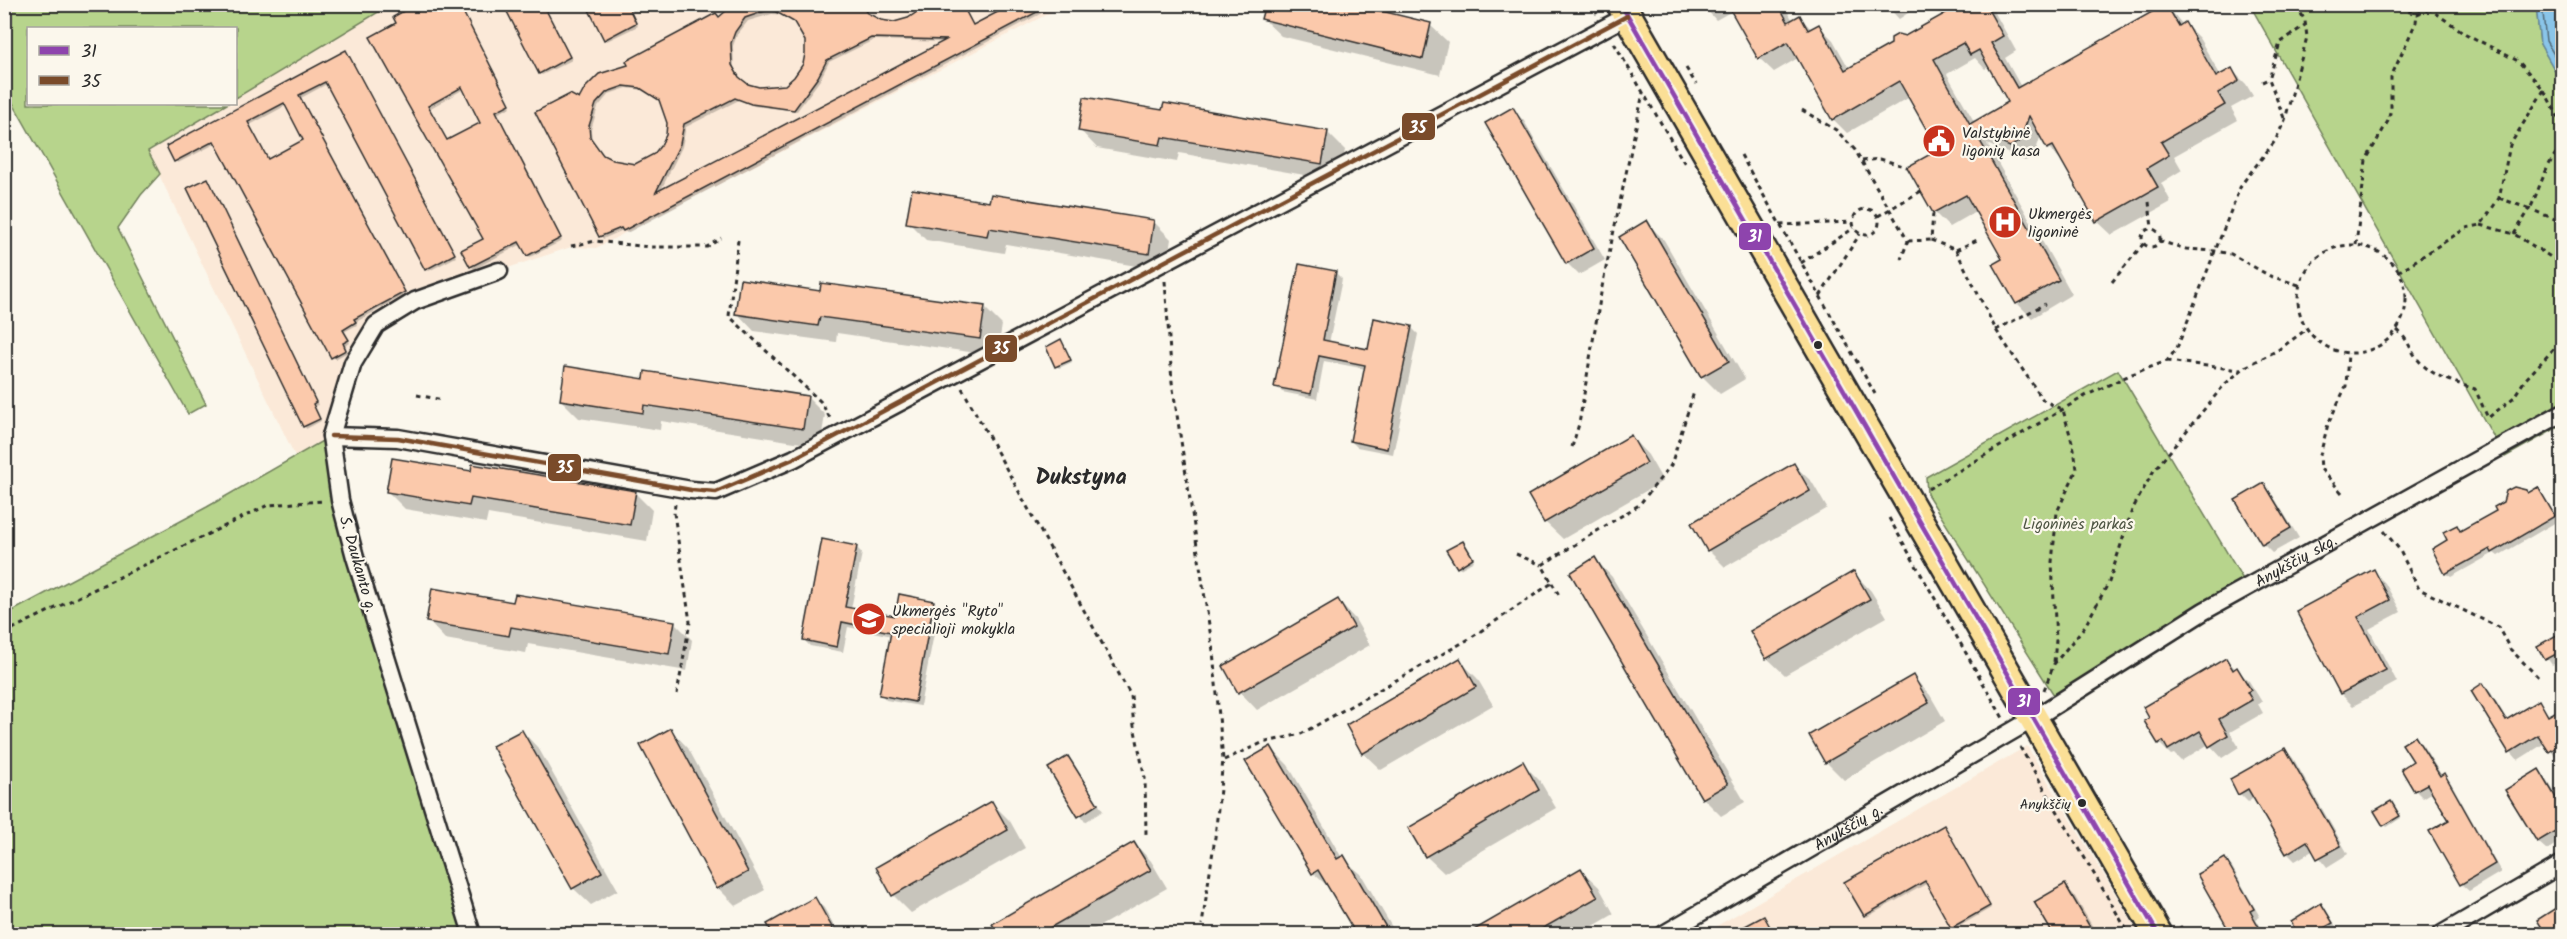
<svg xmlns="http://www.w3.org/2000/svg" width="2567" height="939" font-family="Kalam,sans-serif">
<rect width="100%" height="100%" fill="#fbf7ec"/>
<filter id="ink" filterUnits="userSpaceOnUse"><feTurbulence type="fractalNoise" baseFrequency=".0167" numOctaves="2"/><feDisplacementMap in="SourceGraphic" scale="12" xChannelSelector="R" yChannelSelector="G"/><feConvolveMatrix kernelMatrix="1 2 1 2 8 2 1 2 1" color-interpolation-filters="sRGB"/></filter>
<g filter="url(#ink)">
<g fill="#fbe9d8">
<polygon points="390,5 1065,5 596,248 571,247 499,271 376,325 331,436 295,456 148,152 227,104 236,104 236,98"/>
<polygon points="2027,746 2139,934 1703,934"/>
</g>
<g fill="#b7d48c" stroke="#71805c" stroke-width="1.5">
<polygon points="4,5 390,5 236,98 236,28 28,28 28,104 227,104 148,151 160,174 141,195 118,228 206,404 188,414 5,89"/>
<polygon points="2250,5 2536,5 2540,44 2562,83 2562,425 2505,457"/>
<polygon points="2118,370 2244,581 2054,695 1927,494 1926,477"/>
<polygon points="331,436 340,500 470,934 5,934 5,615 207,507"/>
</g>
<polygon fill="#8ac5e9" stroke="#64879d" stroke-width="1.5" points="2536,5 2562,5 2562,83 2540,44"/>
<g fill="#0003" fill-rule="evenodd">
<path d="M419 4H462L460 6 511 107 497 114 562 241 530 257 522 244 474 269 471 266 485 239 372 38 398 24ZM464 89 482 123 447 142 429 109Z"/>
<polygon points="543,4 572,60 542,75 540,73"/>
<polygon points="627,4 638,26 607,41 605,39"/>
<path d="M739 4H860L867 15 880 21 894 23 962 4 974 27 1006 10 1003 4H1059L627 233 623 230 603 239 537 113 580 101 630 66 719 18ZM772 14 783 15 797 23 806 41 804 64 795 78 785 86 759 89 741 80 734 69 733 46 737 35 748 21ZM874 40 946 42 660 192 682 147 686 127 739 100 754 106 797 111 820 80 829 62ZM627 88 644 90 661 101 669 123 668 135 655 156 635 165 612 162 604 157 592 141 591 130 598 107 609 94Z"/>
<path d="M1701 4H1793L1786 8 1793 21 1800 17 1812 30 1819 26 1833 40 1850 70 1948 14 1942 4H1990L2016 51 2005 58 2021 87 2166 5 2183 25 2185 24 2199 38 2221 76 2232 70 2246 84 2253 96 2231 108 2238 120 2174 156 2182 170 2161 183 2171 202 2112 235 2097 221 2063 162 2049 148 2041 135 2034 156 2025 161 1987 144 2072 294 2032 318 2017 303 1995 265 2005 259 1977 211 1949 227 1934 212 1909 168 1940 150 1910 97 1847 133 1833 119 1798 58 1774 72 1759 58 1732 11 1716 20ZM1975 58 1985 69 1990 66 2010 103 1975 123 1947 74Z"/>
<polygon points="1885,4 1908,4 1911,11 1899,19"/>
<polygon points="1263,19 1430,25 1448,42 1440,75 1281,36"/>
<path d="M346 52 456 257 429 271 426 269 327 84 301 98 406 294 356 322 357 325 344 332 350 343 345 346 348 352 335 359 217 143 178 163 176 161ZM287 105 305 140 269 161 250 125Z"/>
<polygon points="1512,109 1524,121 1605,260 1579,275 1567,263"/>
<polygon points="1164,112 1327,132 1345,150 1339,181 1179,153 1177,162 1097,148 1080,130"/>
<polygon points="210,182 318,405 314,406 321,421 306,429"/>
<polygon points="992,195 1154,222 1171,239 1166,271 1006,244 1004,253 926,240 908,222 990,203"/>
<polygon points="1646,222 1664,240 1745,379 1720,394 1702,376"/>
<polygon points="1300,265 1336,273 1342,279 1329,343 1369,351 1375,320 1412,328 1418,334 1393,454 1357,447 1351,441 1366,369 1324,361 1317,399 1282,392 1276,386"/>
<polygon points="821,292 984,307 1002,325 997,356 837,333 836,342 754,331 737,313"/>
<polygon points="1061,341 1072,362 1059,368 1057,366"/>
<polygon points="646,380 807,397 825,415 820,446 661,421 660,430 579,418 561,400"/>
<polygon points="1631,437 1648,455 1663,481 1563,539 1545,522"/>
<polygon points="1794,465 1812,482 1827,508 1725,567 1708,550"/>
<polygon points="472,473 635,493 652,510 647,541 488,514 486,523 405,509 388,492"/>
<polygon points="2263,485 2272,494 2299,538 2272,553 2263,544 2237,500"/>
<polygon points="2538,489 2558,521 2498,556 2494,553 2451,577 2446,573 2449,541 2457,527 2462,532"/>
<polygon points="1465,545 1474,561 1460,569 1458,567"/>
<polygon points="856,547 862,553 851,609 896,618 933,602 939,608 920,706 886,700 881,694 892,636 848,627 843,652 810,646 804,640"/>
<polygon points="1595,559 1612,577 1745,802 1721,816 1704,799 1572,573"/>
<polygon points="2373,571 2385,583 2401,612 2369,629 2397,682 2353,706 2341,694 2298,611"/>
<polygon points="1854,573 1871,591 1887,617 1785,675 1767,658"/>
<polygon points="1338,601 1355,619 1370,645 1257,710 1240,692 1225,666"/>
<polygon points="515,603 674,622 692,640 687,671 528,644 526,653 445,639 428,621"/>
<polygon points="2558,636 2562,640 2562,660 2552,665 2539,646"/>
<polygon points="1459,660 1477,678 1493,705 1381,770 1363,753"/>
<polygon points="2226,660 2249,681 2262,702 2258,704 2263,713 2230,732 2239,747 2222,758 2209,744 2181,761 2174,754 2171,755 2159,743"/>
<polygon points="1913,677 1930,695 1945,721 1844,780 1826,762"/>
<polygon points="2483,685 2491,693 2508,721 2539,702 2550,717 2562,710 2562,756 2557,759 2545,743 2518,760 2511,752"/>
<polygon points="671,730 688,748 765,890 736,906 718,888"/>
<polygon points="522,731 539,749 618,890 591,905 573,888"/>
<polygon points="2415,738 2423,746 2442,776 2443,775 2451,783 2501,872 2469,891 2461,884 2451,820 2433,792 2423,798 2415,790 2403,769 2415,762"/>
<polygon points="1270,747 1288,765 1342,858 1361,874 1396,934 1358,934 1332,890 1313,873"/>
<polygon points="2285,750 2293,758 2348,854 2327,867 2314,850 2295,861 2287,853 2255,797 2248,802 2240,794"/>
<polygon points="1068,758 1103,811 1085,822 1050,769"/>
<polygon points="1522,763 1540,781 1556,808 1444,873 1426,856"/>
<polygon points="2538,771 2547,780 2562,805 2562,840 2547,850 2538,842 2507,790"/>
<polygon points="992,803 1010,821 1025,848 911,913 893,895"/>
<polygon points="2393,805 2401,818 2387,827 2385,825"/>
<polygon points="1944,827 1991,908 1955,929 1928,883 1867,917 1865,915"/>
<polygon points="1134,843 1151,861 1167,888 1086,934 1000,934 994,924"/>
<polygon points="2225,860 2232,867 2260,917 2256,919 2265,934 2244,934 2241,928"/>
<polygon points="1581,870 1599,887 1614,914 1580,934 1470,934"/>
<polygon points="2065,886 2074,895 2097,934 2055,934 2036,903"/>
<polygon points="815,899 824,908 839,934 774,934 769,925"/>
<polygon points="2321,905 2338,929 2328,934 2300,934 2293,922"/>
<polygon points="2562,906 2562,934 2548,934 2539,920"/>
<polygon points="1764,918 1774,934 1739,934 1738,932"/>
</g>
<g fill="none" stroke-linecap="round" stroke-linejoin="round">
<polyline stroke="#516977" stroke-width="1.5" points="2542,4 2546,41 2562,68"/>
</g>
<g fill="#fbc9ab" stroke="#2b2b2b" stroke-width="1.5" fill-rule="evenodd">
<path d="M416 4H459L510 104 496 111 561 238 527 256 519 242 470 267 461 250 483 239 370 37 396 23 393 17ZM462 87 480 123 447 140 428 106Z"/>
<polygon points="503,4 543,4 570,57 539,74"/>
<polygon points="586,4 627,4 636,23 604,40"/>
<path d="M734 4H860L867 13 881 20 894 22 908 18 920 10 923 4H962L973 25 1013 4H1052L623 231 621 228 599 237 535 112 570 94 579 99 585 88 599 74 628 65 626 61 716 13 719 17ZM771 9 794 22 805 41V54L803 64 794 77 785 85 759 87 748 84 739 77 732 65 731 43 735 32 745 18ZM871 38 946 40 656 192 680 144 684 124 735 98 751 104 794 110 818 77 827 60ZM624 86 640 88 659 100 667 123 666 135 661 145 654 154 635 164 613 160 603 155 590 137 589 126 596 104 607 92Z"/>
<polygon points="1265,4 1353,4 1431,23 1423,59 1261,19"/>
<path d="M1727 4H1778L1788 22 1800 15 1808 30 1819 24 1845 70 1891 44V38L1898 34 1905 36 1946 13 1941 4H1985L2003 36 1991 43 2017 88 2166 4 2179 26 2185 22 2216 77 2232 68 2239 81 2218 93 2225 105 2161 142 2169 155 2147 168 2158 187 2096 222 2053 146 2047 149 2029 116 2020 141 2010 147 1975 132 2059 280 2016 304 1993 264 2002 259 1966 195 1933 213 1907 167 1938 150 1899 81 1832 120 1788 42 1758 59ZM1963 43 1970 55 1979 50 2008 102 1970 124 1934 59Z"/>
<path d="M346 50 455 254 425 270 325 82 299 95 405 292 354 319 356 322 343 330 349 340 343 343 346 350 331 358 214 141 174 162 166 146ZM284 103 303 140 268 159 248 122Z"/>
<polygon points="1084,97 1162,110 1164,103 1328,131 1322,164 1162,137 1160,145 1078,131"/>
<polygon points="1513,107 1594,248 1566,264 1485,123"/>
<polygon points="208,178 316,402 313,404 320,419 303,427 187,188"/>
<polygon points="912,189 989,202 991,194 1154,220 1149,254 989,228 987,236 906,223"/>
<polygon points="1647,220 1729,361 1701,377 1619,237"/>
<polygon points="1299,264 1336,271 1323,340 1368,349 1374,318 1412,326 1387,449 1350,441 1365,365 1319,356 1311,394 1274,387"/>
<polygon points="740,279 820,291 821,283 985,306 980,339 820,317 818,326 735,314"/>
<polygon points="1061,339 1071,360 1055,367 1046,347"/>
<polygon points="565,366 644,379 645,371 808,396 803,429 644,405 643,413 560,400"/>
<polygon points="1631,435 1647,463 1544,523 1528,495"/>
<polygon points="392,458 471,471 472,464 636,491 630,525 471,498 469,506 386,492"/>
<polygon points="1794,463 1810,491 1707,551 1691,523"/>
<polygon points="2264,483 2291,528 2262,545 2235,500"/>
<polygon points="2514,487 2526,490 2528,493 2538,487 2555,516 2492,553 2490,549 2445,574 2432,549 2447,540 2443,532 2457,525 2460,531 2496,511 2494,507 2503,502 2506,491"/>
<polygon points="822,539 857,546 845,607 895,616 899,594 934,601 915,702 879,695 891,632 842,622 837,647 803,640"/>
<polygon points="1463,541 1473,558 1457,568 1446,550"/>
<polygon points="1595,557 1728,784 1702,799 1570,573"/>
<polygon points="2374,569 2390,600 2358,617 2386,670 2340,694 2296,611"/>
<polygon points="1854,571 1870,599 1766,659 1750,631"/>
<polygon points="432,588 513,602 515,594 675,621 669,654 511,627 509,636 426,622"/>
<polygon points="1338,599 1354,627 1238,693 1223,666"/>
<polygon points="2562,632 2562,651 2545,660 2537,646"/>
<polygon points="1460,658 1476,687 1362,754 1346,725"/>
<polygon points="2226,658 2233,670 2237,667 2251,690 2247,692 2252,700 2219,719 2228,735 2209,747 2200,731 2168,750 2163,741 2158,744 2144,721 2149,718 2143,707"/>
<polygon points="1913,675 1929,703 1825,763 1809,735"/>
<polygon points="2483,683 2506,720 2539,700 2548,716 2562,708 2562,743 2549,752 2538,735 2509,753 2471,691"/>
<polygon points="671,728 748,872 717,889 640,745"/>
<polygon points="522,730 602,872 572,889 492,746"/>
<polygon points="2415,736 2440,776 2444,773 2495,864 2460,885 2429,831 2449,820 2427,784 2414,791 2401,769 2413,761 2402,744"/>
<polygon points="1271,746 1337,859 1344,855 1390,934 1356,934 1318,870 1312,874 1245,761"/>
<polygon points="2285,748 2341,846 2317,859 2307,841 2286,854 2248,789 2238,795 2230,779"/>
<polygon points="1068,756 1098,804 1078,817 1048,768"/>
<polygon points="1523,761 1539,790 1425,857 1408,828"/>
<polygon points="2539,769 2562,808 2562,827 2537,842 2505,790"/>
<polygon points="992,801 1008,830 892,896 876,867"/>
<polygon points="2391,801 2400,816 2383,826 2374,811"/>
<polygon points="1944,825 1990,906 1951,928 1925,881 1864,916 1844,882"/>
<polygon points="1134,842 1151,870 1039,934 998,934 992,924"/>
<polygon points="2225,858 2254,909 2250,911 2263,934 2231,934 2197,874"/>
<polygon points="1581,868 1598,897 1533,934 1467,934"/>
<polygon points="2065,884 2094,934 2053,934 2034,902"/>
<polygon points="815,897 833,929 823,934 773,934 767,924"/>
<polygon points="2321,903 2333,923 2313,934 2298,934 2291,922"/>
<polygon points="2562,904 2562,934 2546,934 2537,920"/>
<polygon points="1764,916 1774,934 1730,934"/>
</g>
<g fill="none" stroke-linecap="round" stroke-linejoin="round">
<defs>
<g id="street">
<polyline points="331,436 398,438 691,490 716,492 793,459 1627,16"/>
<polyline points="472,934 355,557 340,500 331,436 353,363 376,325 415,301 499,271"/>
<path id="s1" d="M1664 934 2033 719 2204 611 2562 413"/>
<polyline points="2442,934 2562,864"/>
</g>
<polyline id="primary" points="1621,4 2158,934"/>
</defs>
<use href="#street" stroke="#2b2b2b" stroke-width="21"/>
<use href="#primary" stroke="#2b2b2b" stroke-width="32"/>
<g stroke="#2b2b2b" stroke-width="3" stroke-dasharray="4.5 4.5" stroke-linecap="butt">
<polyline points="1592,4 1597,14"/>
<polyline points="2404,4 2407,11 2417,14 2427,10 2430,4"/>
<polyline points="2428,8 2466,34 2518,61 2544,90 2557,115 2562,134"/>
<polyline points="1614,43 1685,164"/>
<polyline points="1686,68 1696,84"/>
<polyline points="2262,82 2269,79"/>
<polyline points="1802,110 1836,130 1855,150 1908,241 1901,259"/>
<polyline points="2284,118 2269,79 2280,43 2305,25"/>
<polyline points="1741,155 1875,394"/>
<polyline points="1862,161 1880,159 1907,167"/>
<path d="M2499 198 2530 209C2537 195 2549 155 2562 148"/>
<polyline points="2149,202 2152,228"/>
<circle cx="1866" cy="222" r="13"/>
<polyline points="1878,216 1921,191"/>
<polyline points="1780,225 1852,222"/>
<polyline points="2481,225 2514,234 2562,264"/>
<circle cx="2151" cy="238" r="9"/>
<polyline points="2514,234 2530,209 2562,222"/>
<polyline points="738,240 729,316 821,402 831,420"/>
<polyline points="1931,240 1956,250 1977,240"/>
<polyline points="1908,241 1931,240 1933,213"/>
<polyline points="2159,241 2186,249 2215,251 2231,254 2270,276 2299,285"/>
<polyline points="2356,245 2366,160 2388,121 2391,109 2391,77 2416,22 2417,14"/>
<circle cx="2352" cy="299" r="54"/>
<polyline points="571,246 596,241 650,247 707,247 721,238"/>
<polyline points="1956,250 1996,330 2043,400 2063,410 2074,449 2077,469 2057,512 2052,562 2056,640 2054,662"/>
<polyline points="1801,263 1854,228"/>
<polyline points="2398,272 2466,228 2481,225 2499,198 2510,145 2544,90"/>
<polyline points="1165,281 1172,382 1213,651 1223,760 1215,837 1202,925"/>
<polyline points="2112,282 2144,243"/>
<polyline points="1820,296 1860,234"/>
<polyline points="1996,330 2045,304"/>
<path d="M2397 330C2407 338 2409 347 2416 357 2429 376 2454 382 2475 389L2488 418 2513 398 2525 380 2562 340"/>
<polyline points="2167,361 2240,370"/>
<polyline points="962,388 1131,696 1134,726 1145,778 1146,834"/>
<polyline points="417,395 443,400"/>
<polyline points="1572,447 1579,424 1602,287 1643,93"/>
<polyline points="1928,489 2087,395 2132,374 2167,361 2177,348 2241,185 2275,141 2285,120 2307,37 2305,21 2296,4"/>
<polyline points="2342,493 2321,469 2320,455 2328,424 2346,386 2348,353"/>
<polyline points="675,504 674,513 690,622 677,694"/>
<polyline points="1889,518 2003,718"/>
<polyline points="2384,531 2399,549 2419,589 2498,627 2510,649 2541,680"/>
<polyline points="1516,554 1542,565"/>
<polyline points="1552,583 1559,595"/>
<polyline points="4,633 268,505 323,501"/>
<polyline points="2044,690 2054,664 2085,626 2109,582 2132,510 2153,472 2224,385 2245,367 2278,350 2307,329"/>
<polyline points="2020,747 2129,934"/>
<polyline points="1224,760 1262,743 1301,734 1469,639 1552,583 1542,565 1639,505 1671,465 1694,392"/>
<polyline points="2180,926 2185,934"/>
</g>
<use href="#street" stroke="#fbf7ec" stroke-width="16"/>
<use href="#primary" stroke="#fbdf96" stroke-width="27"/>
<defs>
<polyline id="bus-1" points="1621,4 2158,934"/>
<polyline id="bus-2" points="331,436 398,438 691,490 716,492 793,459 1627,16"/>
</defs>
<use href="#bus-1" stroke="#fbf7ec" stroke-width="9"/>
<use href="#bus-2" stroke="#fbf7ec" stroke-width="9"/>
<use href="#bus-1" stroke="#8e44ad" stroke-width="4.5"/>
<use href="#bus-2" stroke="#7a4b2a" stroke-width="4.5"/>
</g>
</g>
<defs>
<symbol id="civic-disc" viewBox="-11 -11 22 22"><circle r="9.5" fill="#c8321e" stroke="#fbf7ec"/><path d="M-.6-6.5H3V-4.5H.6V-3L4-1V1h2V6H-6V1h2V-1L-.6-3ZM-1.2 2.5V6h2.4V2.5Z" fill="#fff"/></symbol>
<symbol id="hospital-disc" viewBox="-11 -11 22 22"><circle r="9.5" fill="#c8321e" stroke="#fbf7ec"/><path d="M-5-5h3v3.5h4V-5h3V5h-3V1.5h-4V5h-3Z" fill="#fff"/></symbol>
<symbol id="school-disc" viewBox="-11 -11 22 22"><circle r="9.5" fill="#c8321e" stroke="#fbf7ec"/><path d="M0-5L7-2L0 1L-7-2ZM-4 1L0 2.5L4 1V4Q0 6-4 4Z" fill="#fff"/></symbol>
</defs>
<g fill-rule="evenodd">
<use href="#civic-disc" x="1920" y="122" width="38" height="38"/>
<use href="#hospital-disc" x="1986" y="203" width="38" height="38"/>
<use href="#school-disc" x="850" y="600" width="38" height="38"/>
</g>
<g fill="#2b2b2b" stroke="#fbf7ec" stroke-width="2">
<circle cx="1818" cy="345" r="5"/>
<circle cx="2082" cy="803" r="5"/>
</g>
<g text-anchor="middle" stroke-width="4.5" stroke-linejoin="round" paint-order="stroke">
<g font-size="14" fill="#2b2b2b" stroke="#fbf7ec" text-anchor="end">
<text x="2071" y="809">Anykščių</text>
</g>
<g font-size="16" fill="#2b2b2b" stroke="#fbf7ec" text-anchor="start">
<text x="1962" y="138">Valstybinė<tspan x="1962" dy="18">ligonių kasa</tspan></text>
<text x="2028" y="219">Ukmergės<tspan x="2028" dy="18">ligoninė</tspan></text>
<text x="892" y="616">Ukmergės "Ryto"<tspan x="892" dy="18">specialioji mokykla</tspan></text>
</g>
<g font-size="16" fill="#4e5543" stroke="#fbf7ec">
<text x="2078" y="529">Ligoninės parkas</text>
</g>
<g font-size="16" fill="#2b2b2b" stroke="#fbf7ec">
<text dy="6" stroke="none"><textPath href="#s1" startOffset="734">Anykščių skg.</textPath></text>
<text transform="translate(359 564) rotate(74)" y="6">S. Daukanto g.</text>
<text dy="6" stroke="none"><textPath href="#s1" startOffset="213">Anykščių g.</textPath></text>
</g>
<g font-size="22" font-weight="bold" fill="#2b2b2b" stroke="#fbf7ec">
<text x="1081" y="484">Dukstyna</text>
</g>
</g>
<g stroke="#fbf7ec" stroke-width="2">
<rect x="1401" y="112" width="35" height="29" rx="6" fill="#7a4b2a"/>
<rect x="1738" y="222" width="34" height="29" rx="6" fill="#8e44ad"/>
<rect x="984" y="334" width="34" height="29" rx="6" fill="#7a4b2a"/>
<rect x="547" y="453" width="35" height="29" rx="6" fill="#7a4b2a"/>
<rect x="2007" y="687" width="34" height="29" rx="6" fill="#8e44ad"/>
</g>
<g font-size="16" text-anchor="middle" font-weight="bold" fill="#fff">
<text x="1418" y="133">35</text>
<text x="1755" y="242">31</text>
<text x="1001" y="354">35</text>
<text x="565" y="473">35</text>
<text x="2024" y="707">31</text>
</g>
<rect width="2567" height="939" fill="none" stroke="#fbf7ec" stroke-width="24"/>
<rect x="12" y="12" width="2543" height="915" fill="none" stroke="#2b2b2b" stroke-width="2" filter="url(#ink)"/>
<rect x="27" y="27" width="210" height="78" fill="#fbf7ec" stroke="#a8a59f" stroke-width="1.5"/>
<rect x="39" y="46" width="30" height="9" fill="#8e44ad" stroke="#a8a59f" stroke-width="1.5"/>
<text x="81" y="57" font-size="18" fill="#2b2b2b">31</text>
<rect x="39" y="76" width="30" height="9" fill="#7a4b2a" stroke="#a8a59f" stroke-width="1.5"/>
<text x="81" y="87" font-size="18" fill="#2b2b2b">35</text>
</svg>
